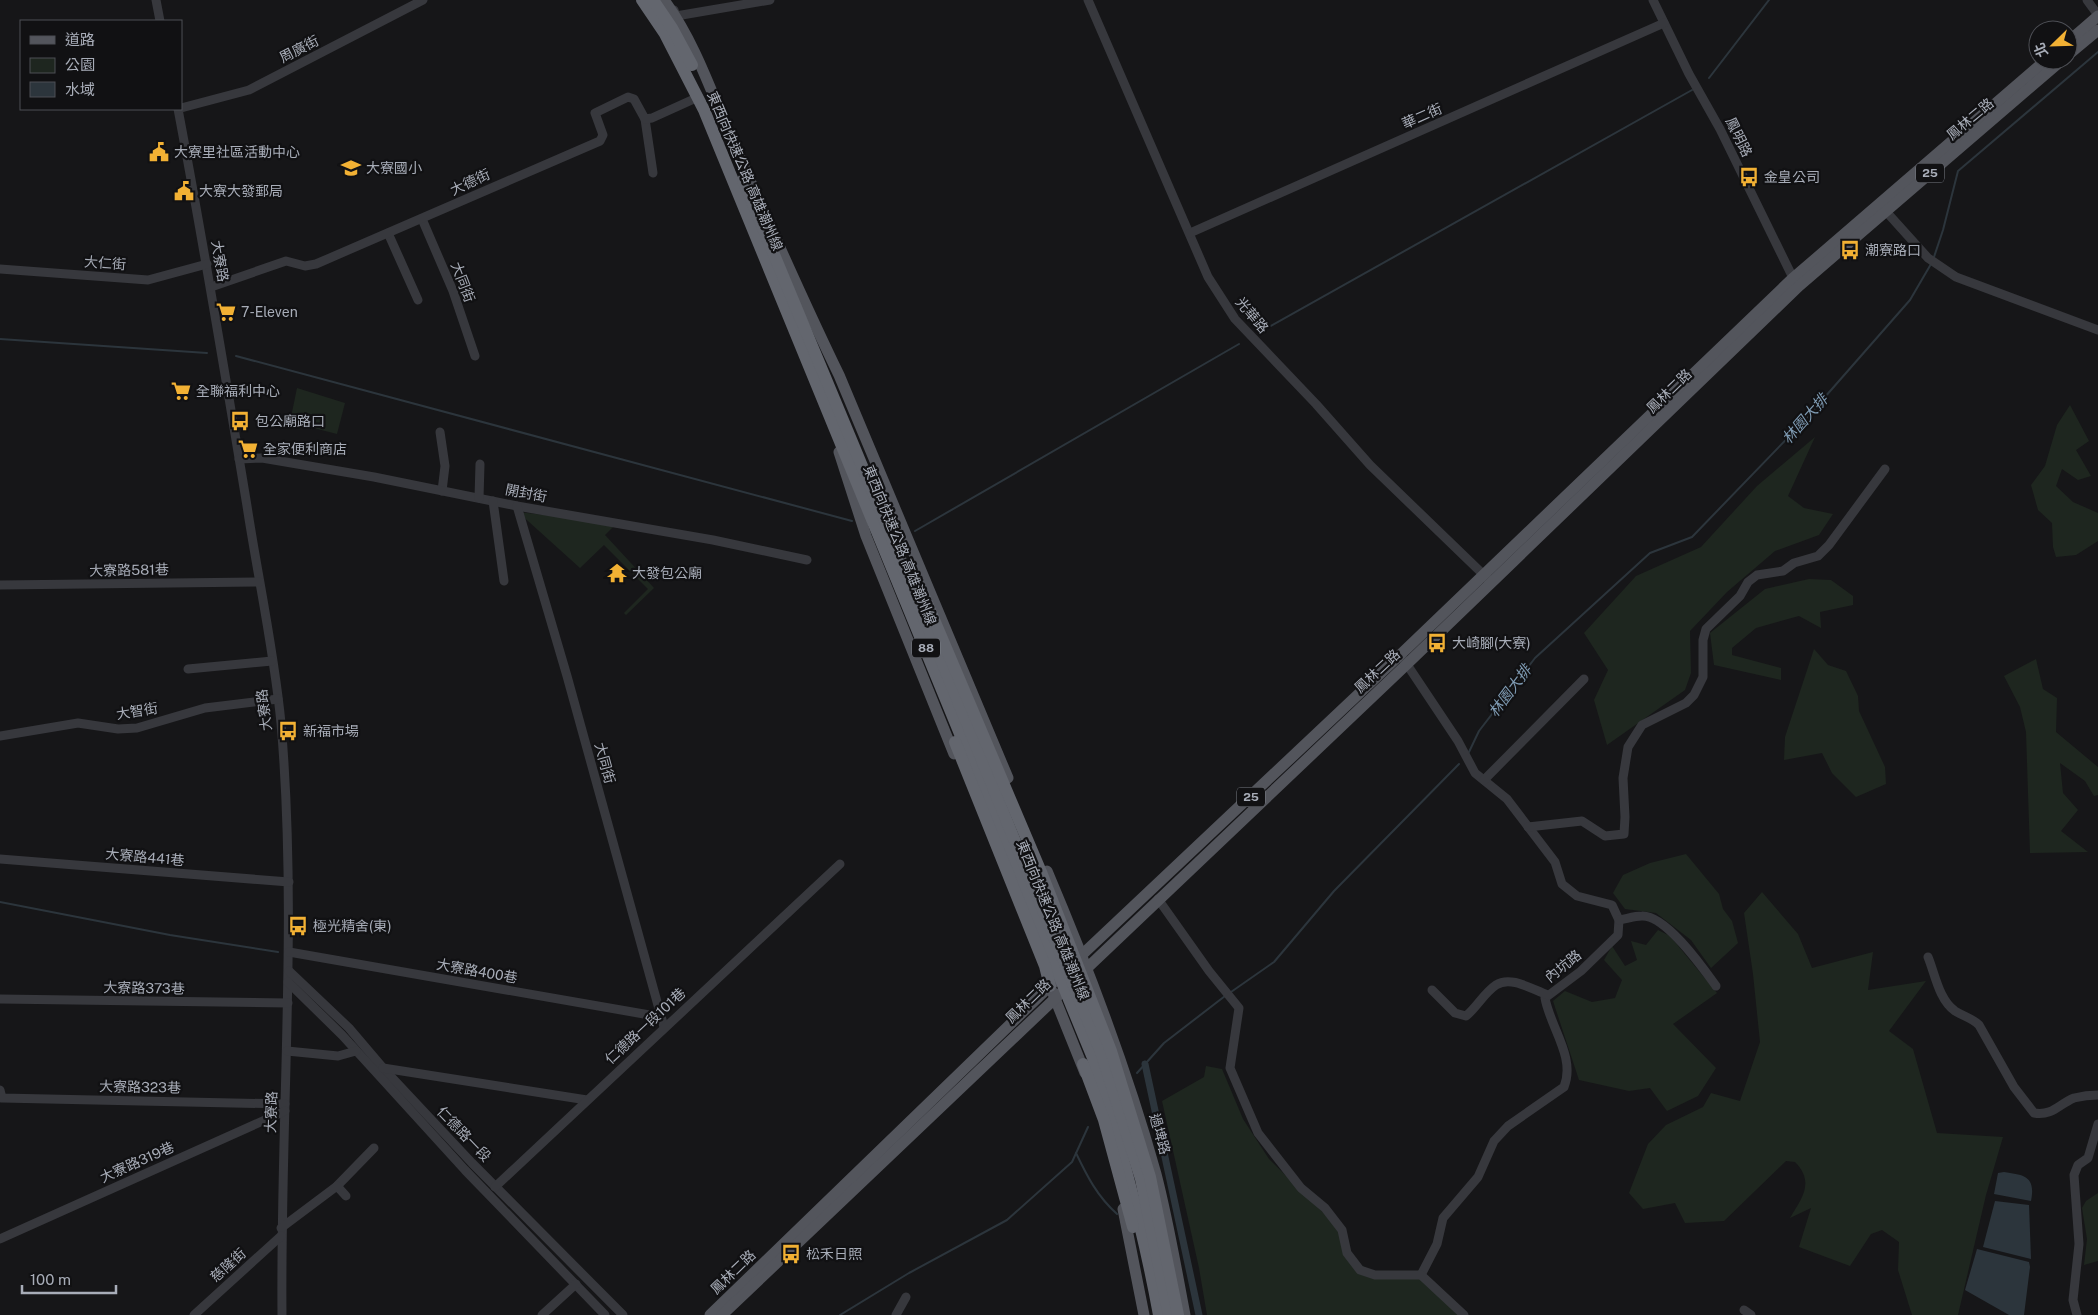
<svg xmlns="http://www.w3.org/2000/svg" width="2098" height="1315" font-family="'Public Sans','Noto Sans TC',sans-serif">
<rect width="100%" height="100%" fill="#161618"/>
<g fill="#1e261f">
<polygon points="297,388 345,403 337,434 290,422"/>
<polygon points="2070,405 2089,441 2076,450 2091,476 2078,480 2062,469 2056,486 2073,502 2098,513 2098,541 2076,555 2056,557 2053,547 2052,523 2038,510 2031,485 2045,466 2057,425"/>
<polygon points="1815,437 1788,496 1804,508 1833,514 1819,535 1775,551 1727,592 1690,631 1691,673 1685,690 1607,745 1594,700 1608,670 1584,633 1636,576 1701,547 1757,486"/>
<polygon points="518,512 617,523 605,535 654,588 626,615 624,613 648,589 604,545 580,568"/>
<polygon points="1809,579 1831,580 1853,596 1853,605 1820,612 1821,628 1799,616 1756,628 1732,648 1732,655 1781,668 1781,680 1714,665 1710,633 1765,589"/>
<polygon points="1814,649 1828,665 1846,671 1858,696 1859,711 1885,767 1886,784 1856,797 1832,773 1822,753 1784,760 1785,737"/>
<polygon points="2036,659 2043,689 2057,698 2056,732 2098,767 2098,795 2094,796 2085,781 2060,763 2063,793 2078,810 2061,831 2088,852 2030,853 2026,732 2020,707 2004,676"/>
<polygon points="1686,854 1719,894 1723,909 1732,921 1738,943 1711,968 1691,940 1656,913 1625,909 1613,893 1623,875 1650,863"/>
<path d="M1762 892 1798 934 1812 968 1873 952 1868 990 1926 981 1889 1031 1913 1049 1937 1133 2003 1137 1986 1195 1958 1315H1912L1898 1270 1899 1242 1882 1230 1871 1234 1850 1266 1799 1247 1811 1208 1790 1218C1802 1198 1815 1182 1795 1162L1786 1161 1724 1221 1685 1223 1675 1203 1643 1209 1629 1193 1648 1144 1666 1125 1703 1107 1711 1093 1740 1101 1760 1042 1753 974 1744 913Z"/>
<polygon points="1658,930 1670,936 1717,993 1673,1024 1716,1068 1698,1096 1667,1111 1650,1088 1629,1091 1579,1080 1553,1001 1565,991 1592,1002 1615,998 1622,980 1604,960 1612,946 1625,966 1637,960 1631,941 1646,945"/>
<path d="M1206 1066 1222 1069 1243 1119 1269 1159 1340 1229C1347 1276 1385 1274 1422 1275L1461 1315H1207L1199 1268 1162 1101 1204 1077Z"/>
<polygon points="2098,1193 2098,1261 2084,1265 2087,1239 2082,1208 2086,1201"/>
</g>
<g fill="#2c353c">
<path d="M2004 1172C2024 1175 2036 1176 2031 1201L1994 1194 1998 1173Z"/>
<polygon points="1995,1201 2029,1205 2031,1259 1983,1247"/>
<polygon points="1977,1249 2029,1262 2030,1267 2024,1315 2009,1315 1965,1290"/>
</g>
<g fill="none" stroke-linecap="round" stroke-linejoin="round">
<g stroke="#2c353c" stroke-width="2">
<polyline points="1709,78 1769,0"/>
<polyline points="1934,257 1943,230 1958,171 2098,52"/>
<polyline points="1267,328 1692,90"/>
<polyline points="0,339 207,353"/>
<polyline points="236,356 852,521"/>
<polyline points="915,531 1239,344"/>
<polyline points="1468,754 1479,731 1535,658 1650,553 1692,537 1803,422 1910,300 1931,264"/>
<polyline points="0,902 170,935 278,952"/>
<polyline points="1231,992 1274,962 1334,891 1459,764"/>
<polyline points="1137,1073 1164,1043 1225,996"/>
<path d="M1076 1153C1087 1176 1097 1196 1117 1214"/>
<polyline points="840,1315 909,1273 1007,1220 1072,1162 1088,1127"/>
</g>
<polyline stroke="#2c353c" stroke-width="7" points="1145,1064 1199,1315"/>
<g stroke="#37383d" stroke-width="9">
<polyline points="156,0 160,21"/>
<polyline points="1088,0 1208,277 1235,319 1316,404 1370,465 1488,579"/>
<polyline points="1653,0 1689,74 1720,129 1795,282"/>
<polyline points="2087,0 2098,15"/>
<polyline points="674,10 676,16 770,0"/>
<polyline points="181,108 249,90 423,0"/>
<path d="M178 109C203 241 225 373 247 506 258 578 274 650 281 723 298 920 280 1118 282 1315"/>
<polyline points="645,119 653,173"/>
<polyline points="1882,207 1928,258 1956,277 2098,330"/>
<polyline points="422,219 453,291 475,356"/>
<polyline points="388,233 418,300"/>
<polyline points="1190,233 1664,23"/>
<polyline points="0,269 148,280 207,264"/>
<polyline points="211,287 286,261 305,266 316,264 600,141 603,135 595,113 628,97 634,99 645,119 652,118 694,99"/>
<polyline points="440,432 445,466 442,491"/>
<polyline points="239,459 262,458 374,477 517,506 713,540 807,560"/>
<polyline points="479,498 480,464"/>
<polyline points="493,501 504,581"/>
<polyline points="517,506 567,676 664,1027"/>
<polyline points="0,585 259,582"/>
<path d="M1404 660 1458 741 1475 773 1507 799 1555 862 1562 884 1577 896 1612 905 1619 920 1618 935 1581 971 1545 998C1550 1027 1576 1057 1564 1087L1508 1126 1494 1141 1478 1177 1443 1218 1437 1244 1421 1275"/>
<polyline points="188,669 272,661"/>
<polyline points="0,736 78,723 118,729 137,728 205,708 278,699"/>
<polyline points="1484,780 1584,679"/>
<polyline points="1528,827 1582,821 1605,836 1624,834 1625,817 1623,778 1628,747 1642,725 1686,703 1694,695 1703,677 1703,640 1706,629 1740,596 1748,582 1757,575 1783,571 1794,563 1818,556 1829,545 1885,469"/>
<polyline points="0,859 289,882"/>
<polyline points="1158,899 1209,971 1239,1008 1230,1068 1258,1133 1301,1188 1325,1208 1342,1230 1347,1253 1360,1270 1375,1275 1421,1275 1464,1315"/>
<path d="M1619 920C1626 919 1634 916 1642 916 1666 915 1703 968 1716 986"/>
<polyline points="289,952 661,1017"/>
<path d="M1928 957C1935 974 1939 1000 1955 1011 1963 1016 1972 1018 1979 1025L2014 1087 2034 1113C2053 1116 2059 1104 2074 1098 2082 1096 2090 1095 2098 1095"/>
<polyline points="289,971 349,1028 383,1068 472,1163 623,1315"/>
<polyline points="288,982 342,1035 465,1170 605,1315"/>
<path d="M1432 990 1455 1013 1466 1016C1477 1007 1484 993 1496 985 1511 975 1533 990 1548 995"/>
<polyline points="0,999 288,1003"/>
<polyline points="287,1051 338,1056 356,1051"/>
<polyline points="383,1068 587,1100"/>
<polyline points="0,1090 2,1098 285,1104"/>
<polyline points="337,1186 374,1148"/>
<polyline points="495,1187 840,864"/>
<polyline points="281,1228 337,1186 346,1196"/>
<polyline points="0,1239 285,1111"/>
<polyline points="1744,1310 1751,1315"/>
<polyline points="194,1315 281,1236"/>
<polyline points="542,1315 576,1284"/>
<polyline points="896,1315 906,1297"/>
<polyline points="2077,1315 2073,1300 2079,1244 2074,1175 2078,1165 2088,1158 2098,1124"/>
</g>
<g stroke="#53555c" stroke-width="11">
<path d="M664 0C693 39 710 88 729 133 765 214 800 295 839 375L1008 778"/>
<polyline points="2068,42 2098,16"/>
<polyline points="2068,55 2098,30"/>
<polyline points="839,452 866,536 954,754"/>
<path d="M1047 871C1089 970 1127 1070 1156 1174 1168 1220 1176 1268 1185 1315"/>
<polyline points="1069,967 1400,655 1792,279 2046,60"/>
<polyline points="1052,991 1085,1073"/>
<polyline points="1123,1209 1144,1315"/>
<polyline points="710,1315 1056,980"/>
<polyline points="722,1315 1407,664 1799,286 2062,60"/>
</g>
<g stroke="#63666e" stroke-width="12">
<path d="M642 0 665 34 704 110 1093 1058C1120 1143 1143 1227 1159 1315"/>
<polyline points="653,0 672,28 692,65"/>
<polyline points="743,180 877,502 1102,1055 1141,1179 1169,1315"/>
<polyline points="921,589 1041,872 1111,1051 1150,1177 1178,1315"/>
<polyline points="955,742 1045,966 1050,986"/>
<polyline points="1083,1064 1104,1120 1133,1227"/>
</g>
</g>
<defs>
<symbol id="civic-bare" viewBox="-9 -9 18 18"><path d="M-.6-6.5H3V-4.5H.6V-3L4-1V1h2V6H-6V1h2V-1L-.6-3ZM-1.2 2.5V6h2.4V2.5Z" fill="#f2b134" stroke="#111113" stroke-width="2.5" paint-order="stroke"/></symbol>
<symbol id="school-bare" viewBox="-9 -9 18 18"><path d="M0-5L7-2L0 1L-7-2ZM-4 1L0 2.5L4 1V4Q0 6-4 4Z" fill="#f2b134" stroke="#111113" stroke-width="2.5" paint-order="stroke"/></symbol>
<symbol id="bus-bare" viewBox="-9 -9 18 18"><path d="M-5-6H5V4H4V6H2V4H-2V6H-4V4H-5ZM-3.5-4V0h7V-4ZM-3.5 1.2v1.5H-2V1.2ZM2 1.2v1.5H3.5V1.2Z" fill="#f2b134" stroke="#111113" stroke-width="2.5" paint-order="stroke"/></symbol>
<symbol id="supermarket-bare" viewBox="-9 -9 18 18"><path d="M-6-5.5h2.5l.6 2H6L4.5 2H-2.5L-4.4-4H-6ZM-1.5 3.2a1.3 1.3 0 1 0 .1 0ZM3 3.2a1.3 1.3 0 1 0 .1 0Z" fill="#f2b134" stroke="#111113" stroke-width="2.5" paint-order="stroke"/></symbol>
<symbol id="temple-bare" viewBox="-9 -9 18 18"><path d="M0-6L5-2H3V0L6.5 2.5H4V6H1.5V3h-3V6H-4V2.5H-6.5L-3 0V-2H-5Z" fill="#f2b134" stroke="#111113" stroke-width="2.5" paint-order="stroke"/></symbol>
</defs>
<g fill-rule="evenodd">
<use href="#civic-bare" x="145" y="138" width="28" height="28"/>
<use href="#school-bare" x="337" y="154" width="28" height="28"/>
<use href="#bus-bare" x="1735" y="163" width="28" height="28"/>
<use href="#civic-bare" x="170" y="177" width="28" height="28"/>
<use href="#bus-bare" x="1836" y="236" width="28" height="28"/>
<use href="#supermarket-bare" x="212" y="298" width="28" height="28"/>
<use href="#supermarket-bare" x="167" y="377" width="28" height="28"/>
<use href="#bus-bare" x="226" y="407" width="28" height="28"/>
<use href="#supermarket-bare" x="234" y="435" width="28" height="28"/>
<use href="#temple-bare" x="603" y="559" width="28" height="28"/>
<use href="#bus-bare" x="1423" y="629" width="28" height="28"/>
<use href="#bus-bare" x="274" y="717" width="28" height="28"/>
<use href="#bus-bare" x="284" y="912" width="28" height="28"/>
<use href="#bus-bare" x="777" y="1240" width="28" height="28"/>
</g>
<g text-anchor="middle" stroke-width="4.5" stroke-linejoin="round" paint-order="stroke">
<g fill="#111113" stroke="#7b7e86" stroke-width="1">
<rect x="1916" y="163.5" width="28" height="19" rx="4"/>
<rect x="912" y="638.5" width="28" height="19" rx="4"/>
<rect x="1237" y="787.5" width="28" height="19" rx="4"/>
</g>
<g font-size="12" font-weight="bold" fill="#a8adb8">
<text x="1930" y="177">25</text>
<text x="926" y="652">88</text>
<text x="1251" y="801">25</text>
</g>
<g font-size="14" fill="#a8adb8" stroke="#111113">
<text transform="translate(299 49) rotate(-27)" y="5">周廣街</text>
<text transform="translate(1422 116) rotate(-24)" y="5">華二街</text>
<text transform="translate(1970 119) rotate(-40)" y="5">鳳林二路</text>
<text transform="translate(1739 137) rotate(64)" y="5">鳳明路</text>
<text transform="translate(745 171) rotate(67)" y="5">東西向快速公路 高雄潮州線</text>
<text transform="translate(470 182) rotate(-25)" y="5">大德街</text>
<text transform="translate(220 261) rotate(80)" y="5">大寮路</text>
<text transform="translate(105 263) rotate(4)" y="5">大仁街</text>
<text transform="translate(463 282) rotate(69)" y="5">大同街</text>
<text transform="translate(1252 315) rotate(50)" y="5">光華路</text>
<text transform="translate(1669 391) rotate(-44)" y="5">鳳林二路</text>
<text transform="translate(526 493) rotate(11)" y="5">開封街</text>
<text transform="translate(900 545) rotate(68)" y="5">東西向快速公路 高雄潮州線</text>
<text transform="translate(129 570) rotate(-1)" y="5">大寮路581巷</text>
<text transform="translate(1377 671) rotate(-43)" y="5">鳳林二路</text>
<text transform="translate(264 710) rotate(-97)" y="5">大寮路</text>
<text transform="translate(137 711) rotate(-9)" y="5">大智街</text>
<text transform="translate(605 763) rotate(75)" y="5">大同街</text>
<text transform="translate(145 857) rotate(5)" y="5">大寮路441巷</text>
<text transform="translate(1053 920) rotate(68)" y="5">東西向快速公路 高雄潮州線</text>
<text transform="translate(1563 966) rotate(-39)" y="5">內坑路</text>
<text transform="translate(477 971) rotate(10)" y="5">大寮路400巷</text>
<text transform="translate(144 988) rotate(1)" y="5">大寮路373巷</text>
<text transform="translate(1028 1001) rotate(-44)" y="5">鳳林二路</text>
<text transform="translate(645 1026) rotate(-43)" y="5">仁德路一段101巷</text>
<text transform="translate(140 1087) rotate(1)" y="5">大寮路323巷</text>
<text transform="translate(271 1112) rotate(-88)" y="5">大寮路</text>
<text transform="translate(464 1134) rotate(46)" y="5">仁德路一段</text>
<text transform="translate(1160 1134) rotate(74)" y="5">過埤路</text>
<text transform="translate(137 1162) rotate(-24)" y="5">大寮路319巷</text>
<text transform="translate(228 1265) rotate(-42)" y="5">慈隆街</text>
<text transform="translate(733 1272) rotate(-44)" y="5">鳳林二路</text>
</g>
<g font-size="14" fill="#a8adb8" stroke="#111113" text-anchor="start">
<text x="174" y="157">大寮里社區活動中心</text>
<text x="366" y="173">大寮國小</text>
<text x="1764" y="182">金皇公司</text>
<text x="199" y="196">大寮大發郵局</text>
<text x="1865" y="255">潮寮路口</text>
<text x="241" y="317">7-Eleven</text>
<text x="196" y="396">全聯福利中心</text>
<text x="255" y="426">包公廟路口</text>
<text x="263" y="454">全家便利商店</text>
<text x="632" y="578">大發包公廟</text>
<text x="1452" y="648">大崎腳(大寮)</text>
<text x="303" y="736">新福市場</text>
<text x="313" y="931">極光精舍(東)</text>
<text x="806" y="1259">松禾日照</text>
</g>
<g font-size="15" font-style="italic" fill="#7f9bb3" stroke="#111113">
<text transform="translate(1805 419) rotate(-48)" y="5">林園大排</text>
<text transform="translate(1510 691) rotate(-53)" y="5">林園大排</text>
</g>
</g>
<rect x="20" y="20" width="162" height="90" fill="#111113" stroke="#4d4f55"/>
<rect x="30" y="36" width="25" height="8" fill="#53555c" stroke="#4d4f55"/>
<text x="65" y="45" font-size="15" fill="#a8adb8">道路</text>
<rect x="30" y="58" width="25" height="15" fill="#1e261f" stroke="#4d4f55"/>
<text x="65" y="70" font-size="15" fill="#a8adb8">公園</text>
<rect x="30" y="82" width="25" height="15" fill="#2c353c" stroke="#4d4f55"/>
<text x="65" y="95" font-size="15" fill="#a8adb8">水域</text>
<g transform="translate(2053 45) rotate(247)"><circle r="24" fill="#111113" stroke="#4d4f55"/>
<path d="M0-4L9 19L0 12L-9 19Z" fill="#f2b134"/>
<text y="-8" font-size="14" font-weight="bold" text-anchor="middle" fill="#a8adb8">北</text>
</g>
<path d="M22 1285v8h94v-8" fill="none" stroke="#a8adb8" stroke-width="2.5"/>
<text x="30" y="1285" font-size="15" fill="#a8adb8" stroke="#111113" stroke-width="4" paint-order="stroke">100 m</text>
</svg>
